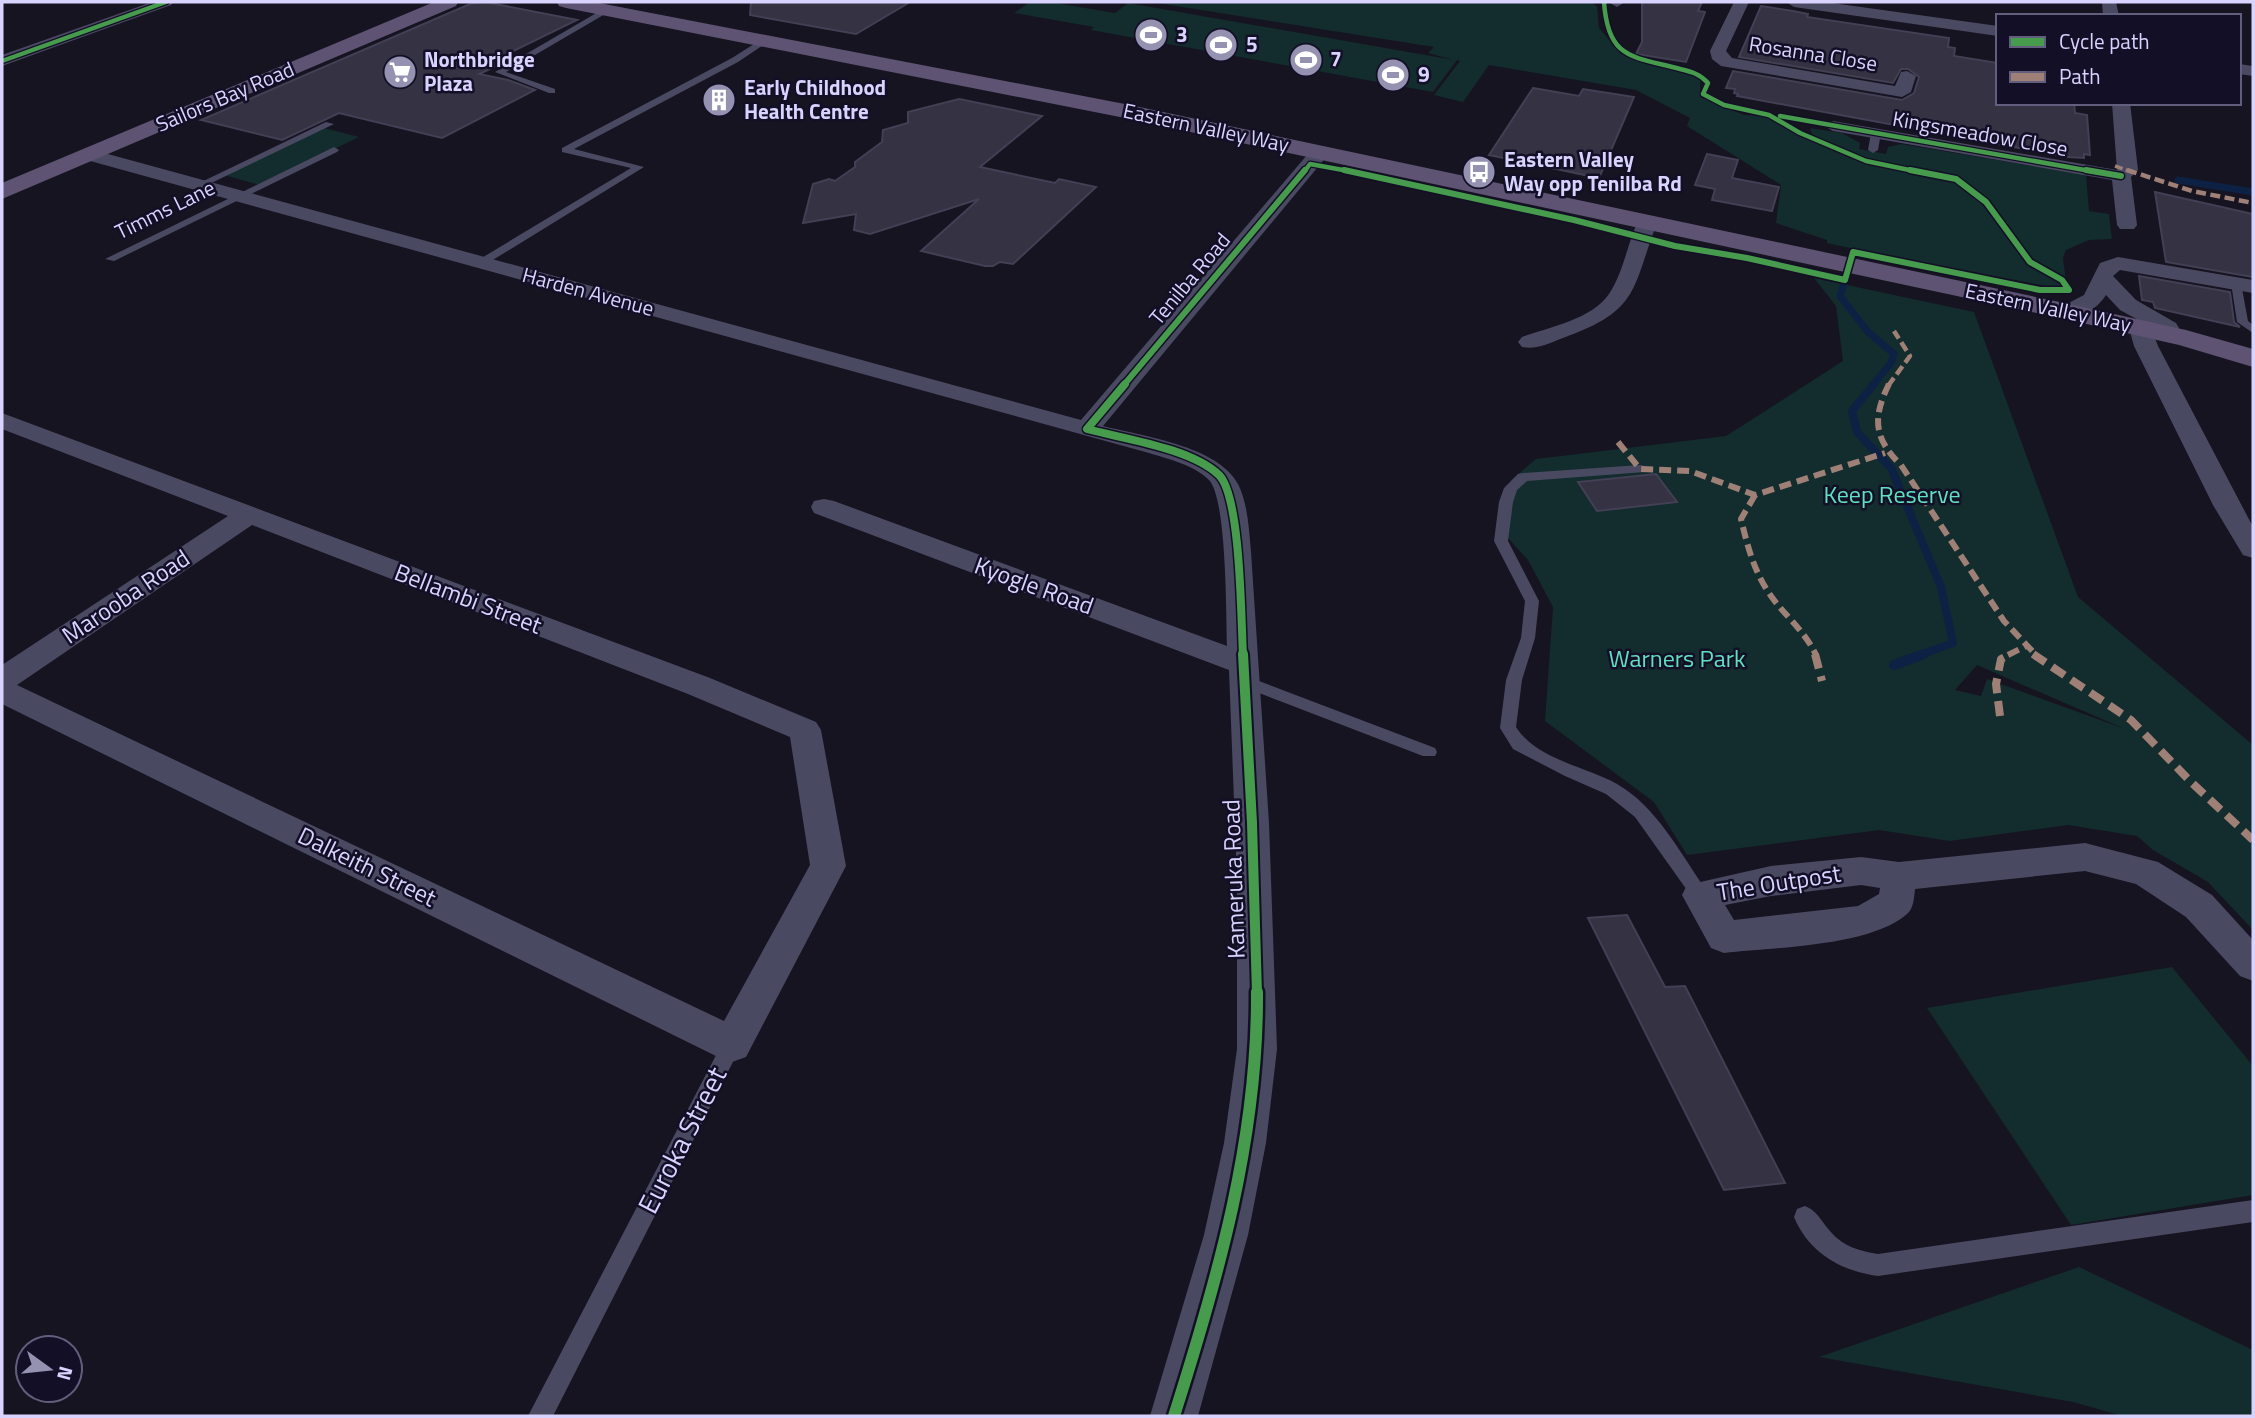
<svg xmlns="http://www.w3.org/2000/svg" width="2255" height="1418" font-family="'Titillium Web',sans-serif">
<rect width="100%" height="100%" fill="#161421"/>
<g fill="#132c2d" fill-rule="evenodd">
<polygon points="1030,2 1050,2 1115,13 1128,3 1454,60 1428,53 1434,47 1151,2 1591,2 1597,6 1599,28 1621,54 1700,78 1700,97 1744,115 1766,116 1815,143 1810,128 1842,133 1860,143 1859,149 1886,154 1888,147 1901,144 2086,175 2089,211 2109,214 2112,239 2089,240 2066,250 2063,258 2067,290 1859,250 1827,243 1827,240 1776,223 1781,185 1687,126 1690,118 1636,90 1489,65 1463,102 1434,95 1460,61 1457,60 1433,92 1091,30 1094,27 1014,13"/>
<polygon points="324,128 359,137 260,185 224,175"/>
<path d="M1814 278 1974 312 2078 597 2253 745V930L2208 882 2153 850 2137 836 2068 825 1950 841 1879 830 1687 855 1654 802 1545 721 1553 607 1528 560 1496 525 1511 480 1536 459 1726 436 1843 361 1836 306ZM1977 665 2125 729 1987 679 1981 696 1955 690Z"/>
<polygon points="2172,967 2253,1066 2253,1195 2071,1225 1927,1008"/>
<polygon points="2079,1267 2253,1350 2253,1416 2122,1416 2073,1402 1819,1357"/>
</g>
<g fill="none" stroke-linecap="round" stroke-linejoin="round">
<g stroke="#0d2144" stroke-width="7">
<polyline points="2178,180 2253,192"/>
<polyline points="1844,284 1840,296 1868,332 1894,354 1891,363 1872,386"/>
</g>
<polyline stroke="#0d2144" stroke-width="8" points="1874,384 1852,411 1857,432 1891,468 1941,587 1953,643 1920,655"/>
<polyline stroke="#0d2144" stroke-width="10" points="1894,665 1924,654"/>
</g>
<g fill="#343243" stroke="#433f54" stroke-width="2">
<polygon points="485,2 577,20 499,58 510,60 479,74 508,80 535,90 442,138 339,113 282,140 201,120 470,4"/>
<polygon points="751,2 910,2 856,34 750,15"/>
<polygon points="1642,2 1702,2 1698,11 1705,12 1686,62 1636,54 1642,42"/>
<polygon points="1761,6 1793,11 1808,14 1807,17 1949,38 1948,47 1955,48 1954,56 1998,63 1998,103 2074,103 2075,113 2087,115 2090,155 2084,154 2084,158 2068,157 1737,96 1738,94 1734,93 1735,89 1726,88 1733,71 1902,100 1914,93 1919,77 1908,69 1901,69 1893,83 1739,57"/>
<polygon points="1533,88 1579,96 1583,89 1634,97 1599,178 1489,155"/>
<polygon points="959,99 1042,116 980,167 1055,183 1059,179 1096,187 1013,264 1000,262 993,266 985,266 921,251 979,199 870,234 854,230 856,214 803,223 813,184 829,179 835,181 855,167 855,162 882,142 883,130 908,123 908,112"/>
<polygon points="1707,154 1738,160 1732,178 1779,187 1772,211 1712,200 1715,189 1695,185"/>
<polygon points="2155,192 2253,214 2253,277 2166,262"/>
<polygon points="2139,276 2230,292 2234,322 2240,327 2155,308 2153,302 2142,300"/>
<polygon points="1656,474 1677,502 1597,511 1578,482"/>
<polygon points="1627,915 1665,987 1685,986 1785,1183 1724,1190 1588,918"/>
</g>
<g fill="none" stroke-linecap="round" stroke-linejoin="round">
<g fill="#4a4962" fill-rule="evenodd">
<polygon points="605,8 612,10 506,72 555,89 555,93 549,93 495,72"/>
<polygon points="762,39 769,41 738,62 574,149 644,167 483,266 475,266 475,262 631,168 562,152 562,148 732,58"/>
<polygon points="326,122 334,124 201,188 193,186"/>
<polygon points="1876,130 1881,133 1878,150 1873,153 1868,150 1871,133"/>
<polygon points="334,147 339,150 337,152 114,261 105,259"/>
<polygon points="2236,280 2241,283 2248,321 2253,325 2253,333 2237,322 2231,283"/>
<path d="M1640 465 1645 466V472L1527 481 1517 490 1513 502 1508 541 1539 601 1535 638 1522 680 1516 727C1537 760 1585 766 1617 784 1656 806 1681 854 1706 890L1709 895 1706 900 1700 902 1694 900 1635 817 1606 794 1565 776 1513 749 1500 728 1506 680 1521 638 1525 601 1494 541 1499 502 1504 488 1518 474 1523 473Z"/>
<polygon points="1246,676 1435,748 1437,752 1435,756 1423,756 1241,686 1238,682"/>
<polygon points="732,1035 739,1038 742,1044 739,1050 553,1416 528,1416 725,1038"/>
<path d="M2253 1200V1222L1878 1276C1841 1271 1809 1253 1794 1217L1797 1209 1805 1206C1815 1210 1819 1217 1825 1225 1840 1245 1854 1250 1878 1254Z"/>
</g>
<g fill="#4a4962" fill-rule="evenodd">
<polygon points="152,2 174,2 171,5 2,66 2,55"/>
<polygon points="1608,2 1625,2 1617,7"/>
<polygon points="1734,2 1749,2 1726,51 1732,58 1895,86 1901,72 1907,71 1916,76 1911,92 1902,97 1721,66 1712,59 1710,51"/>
<polygon points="1786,2 1825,2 1998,26 1998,36 1794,7"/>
<polygon points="2102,2 2116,2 2119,16 2103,16"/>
<polygon points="2239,64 2253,66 2253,76 2239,74"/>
<polygon points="2112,103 2130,103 2138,170 2131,177 2137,225 2134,229 2120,229 2117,225 2112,180 1833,131 1824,126 1833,121 2117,170"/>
<path d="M1320 146 1329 152 1327 156 1103 426C1142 436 1218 446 1238 484 1248 504 1249 530 1251 552L1269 823 1277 1049 1266 1143 1248 1235 1198 1416H1150L1204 1235 1224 1143 1237 1049V879L1229 670 814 513 811 507 814 501 824 499 834 501 1227 646C1226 616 1227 499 1209 480 1194 465 1169 459 1149 453L83 159 81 155 83 151H97L1081 420 1313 148Z"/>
<path d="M1647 217 1654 219 1657 223C1631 291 1640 310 1563 338 1550 343 1536 350 1522 347L1518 342 1522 337C1549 327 1591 320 1609 294 1623 273 1627 246 1637 223L1640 219Z"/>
<path d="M2118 257 2253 280V293L2120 270 2113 276 2136 300 2176 323 2179 328 2176 333 2168 335 2151 328 2158 346 2253 527V558L2243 555 2213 505 2134 346 2129 328 2132 323 2140 321 2120 310 2106 295C2097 309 2079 321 2061 317L2058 312 2061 307 2084 295 2100 263Z"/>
<path d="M2 413 710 678 816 722 821 730 846 866 746 1057 732 1062 718 1057 2 704V665L228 516 2 429ZM252 525 688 694 790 737 810 865 724 1021 17 685Z"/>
<path d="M2085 843 2158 862 2212 895 2253 940V981L2240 976 2186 917 2136 884 2085 871 1915 889C1914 897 1914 908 1907 914 1869 947 1774 947 1724 953L1711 948 1682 895 1687 885 1771 866 1861 857 1899 862ZM1861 885 1880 888 1879 894 1858 906 1734 920 1725 905 1771 896Z"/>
</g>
<g fill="#5e5373" fill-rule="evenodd">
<polygon points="434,2 458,2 456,6 2,199 2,183"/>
<polygon points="557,2 594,2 1130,105 2069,304 2186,330 2253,349 2253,367 2179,345 2069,320 1130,119 566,8 559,6"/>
</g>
<polyline stroke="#9e8076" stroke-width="3.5" stroke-dasharray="8 3.5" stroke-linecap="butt" points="2115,166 2132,172"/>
<g stroke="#9e8076" stroke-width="4.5" stroke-dasharray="10 4.5" stroke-linecap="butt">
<polyline points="2127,170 2192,191 2253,203"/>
<polyline points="1888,386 1910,356 1894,331"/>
</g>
<g stroke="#9e8076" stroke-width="6" stroke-dasharray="12 6" stroke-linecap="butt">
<path d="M1889 384C1872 418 1874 439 1901 465L2004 621 2036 655"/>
<polyline points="1618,442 1640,469 1690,471 1755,495 1885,453"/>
<path d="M1755 495 1741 519C1747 544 1753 568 1767 590 1782 614 1804 629 1816 655"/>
<polyline points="2008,655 2026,646"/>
</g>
<g stroke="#9e8076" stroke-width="8" stroke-dasharray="15 8" stroke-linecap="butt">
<polyline points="1815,654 1822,681"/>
<polyline points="2033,654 2131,720 2191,782 2253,840"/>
<polyline points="2000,716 1996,684 2001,659 2011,654"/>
</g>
<defs>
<g id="cycleway-far4">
<path d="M1604 2C1608 59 1631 56 1680 69 1692 72 1700 74 1708 83L1703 94 1724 105 1769 115 1800 133 1866 161 1919 172"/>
<polyline points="2,61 166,2"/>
<polyline points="1780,116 2096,172"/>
<polyline points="1304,172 1310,164 1354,172"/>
</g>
<g id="cycleway-far3">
<polyline points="1344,170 1574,220 1675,246 1747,258 1845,280 1853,252 2040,290 2069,290 2062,280 2030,262 1986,202 1956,179 1910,170"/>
<polyline points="2086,170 2121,176"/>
<polyline points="1123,386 1305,170"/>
</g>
<path id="cycleway-far2" d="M1125 384 1087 429C1124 439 1191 448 1219 475 1241 497 1241 620 1243 655"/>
<polyline id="cycleway-far1" points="1243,654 1252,823 1257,994"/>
<path id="cycleway" d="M1174 1416C1218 1278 1258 1138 1257 992"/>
</defs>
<use href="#cycleway-far4" stroke="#130f26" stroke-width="7"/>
<use href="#cycleway-far3" stroke="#130f26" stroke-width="9"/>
<use href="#cycleway-far2" stroke="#130f26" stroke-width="11"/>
<use href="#cycleway-far1" stroke="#130f26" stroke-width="14"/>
<use href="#cycleway" stroke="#130f26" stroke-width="17"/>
<use href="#cycleway-far4" stroke="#469c4c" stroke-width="4.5"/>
<use href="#cycleway-far3" stroke="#469c4c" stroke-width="6"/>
<use href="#cycleway-far2" stroke="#469c4c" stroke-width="8"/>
<use href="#cycleway-far1" stroke="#469c4c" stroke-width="10"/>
<use href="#cycleway" stroke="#469c4c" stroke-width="12"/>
</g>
<defs>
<symbol id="stadium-disc" viewBox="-11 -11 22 22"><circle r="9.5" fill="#9591b1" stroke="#130f26"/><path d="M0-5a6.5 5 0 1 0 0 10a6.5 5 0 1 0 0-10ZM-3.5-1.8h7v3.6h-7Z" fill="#fff"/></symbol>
<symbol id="supermarket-disc" viewBox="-11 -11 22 22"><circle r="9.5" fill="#9591b1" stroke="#130f26"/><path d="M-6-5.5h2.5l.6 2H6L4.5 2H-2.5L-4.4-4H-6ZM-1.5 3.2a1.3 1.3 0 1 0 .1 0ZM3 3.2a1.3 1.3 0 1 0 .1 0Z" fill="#fff"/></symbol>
<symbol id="building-disc" viewBox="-11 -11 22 22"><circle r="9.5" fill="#9591b1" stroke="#130f26"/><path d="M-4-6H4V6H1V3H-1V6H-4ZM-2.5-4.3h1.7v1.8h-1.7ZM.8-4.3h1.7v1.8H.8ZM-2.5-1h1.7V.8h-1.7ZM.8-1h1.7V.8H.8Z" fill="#fff"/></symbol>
<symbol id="bus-disc" viewBox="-11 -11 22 22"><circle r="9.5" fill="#9591b1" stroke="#130f26"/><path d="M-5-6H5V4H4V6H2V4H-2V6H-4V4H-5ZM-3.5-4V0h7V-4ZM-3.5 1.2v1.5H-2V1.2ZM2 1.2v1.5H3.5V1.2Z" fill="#fff"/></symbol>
</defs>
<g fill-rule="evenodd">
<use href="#stadium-disc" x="1132" y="16" width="38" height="38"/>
<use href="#stadium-disc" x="1202" y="26" width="38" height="38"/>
<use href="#stadium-disc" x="1287" y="41" width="38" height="38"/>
<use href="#supermarket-disc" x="381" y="53" width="38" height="38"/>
<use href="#stadium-disc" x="1374" y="56" width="38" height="38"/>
<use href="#building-disc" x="700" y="81" width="38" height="38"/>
<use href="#bus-disc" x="1460" y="153" width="38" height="38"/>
</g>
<g text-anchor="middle" stroke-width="5" stroke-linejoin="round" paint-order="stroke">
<g font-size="21" font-weight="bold" fill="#d9d4ff" stroke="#130f26" text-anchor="start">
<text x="1176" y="42">3</text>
<text x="1246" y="52">5</text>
<text x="424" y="67">Northbridge<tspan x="424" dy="24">Plaza</tspan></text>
<text x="1330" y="67">7</text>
<text x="1418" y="82">9</text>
<text x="744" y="95">Early Childhood<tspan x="744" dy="24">Health Centre</tspan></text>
<text x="1504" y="167">Eastern Valley<tspan x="1504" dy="24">Way opp Tenilba Rd</tspan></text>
</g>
<g font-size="21" fill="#d9d4ff" stroke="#130f26">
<text transform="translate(1813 54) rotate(9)" y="7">Rosanna Close</text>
<text transform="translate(225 97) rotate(-23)" y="7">Sailors Bay Road</text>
<text transform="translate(1206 128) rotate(12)" y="7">Eastern Valley Way</text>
<text transform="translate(1980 134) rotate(10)" y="7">Kingsmeadow Close</text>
<text transform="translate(165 210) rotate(-26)" y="7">Timms Lane</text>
<text transform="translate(1190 279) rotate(-50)" y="7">Tenilba Road</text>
<text transform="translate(588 292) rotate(15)" y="7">Harden Avenue</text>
<text transform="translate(2048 308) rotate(12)" y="7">Eastern Valley Way</text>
</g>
<g font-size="24" fill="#5fe0c0" stroke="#130f26">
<text x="1892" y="503">Keep Reserve</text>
<text x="1677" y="667">Warners Park</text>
</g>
<g font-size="24" fill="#d9d4ff" stroke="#130f26">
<text transform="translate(1034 586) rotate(20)" y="8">Kyogle Road</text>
<text transform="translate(126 597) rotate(-34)" y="8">Marooba Road</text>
<text transform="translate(468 599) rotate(21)" y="8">Bellambi Street</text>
<text transform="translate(367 867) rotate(26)" y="8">Dalkeith Street</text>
<text transform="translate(1234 879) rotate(-92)" y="8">Kameruka Road</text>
<text transform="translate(1779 883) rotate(-9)" y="8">The Outpost</text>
</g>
<g font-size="28" fill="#d9d4ff" stroke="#130f26">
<text transform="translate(682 1140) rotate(-63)" y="10">Euroka Street</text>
</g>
</g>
<rect width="2255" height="1418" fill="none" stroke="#d9d4ff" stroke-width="7"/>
<rect x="1996" y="14" width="245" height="91" fill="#130f26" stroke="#625e7d" stroke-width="2"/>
<rect x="2010" y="37" width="35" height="10" fill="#469c4c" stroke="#625e7d" stroke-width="2"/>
<text x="2059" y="49" font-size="21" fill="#d9d4ff">Cycle path</text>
<rect x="2010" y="72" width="35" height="10" fill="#9e8076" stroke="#625e7d" stroke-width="2"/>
<text x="2059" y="84" font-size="21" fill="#d9d4ff">Path</text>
<g transform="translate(49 1369) rotate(105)"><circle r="33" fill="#130f26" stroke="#625e7d" stroke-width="2"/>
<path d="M0-5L12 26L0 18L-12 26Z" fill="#9591b1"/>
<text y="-10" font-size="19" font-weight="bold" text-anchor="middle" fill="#d9d4ff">N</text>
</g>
</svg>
